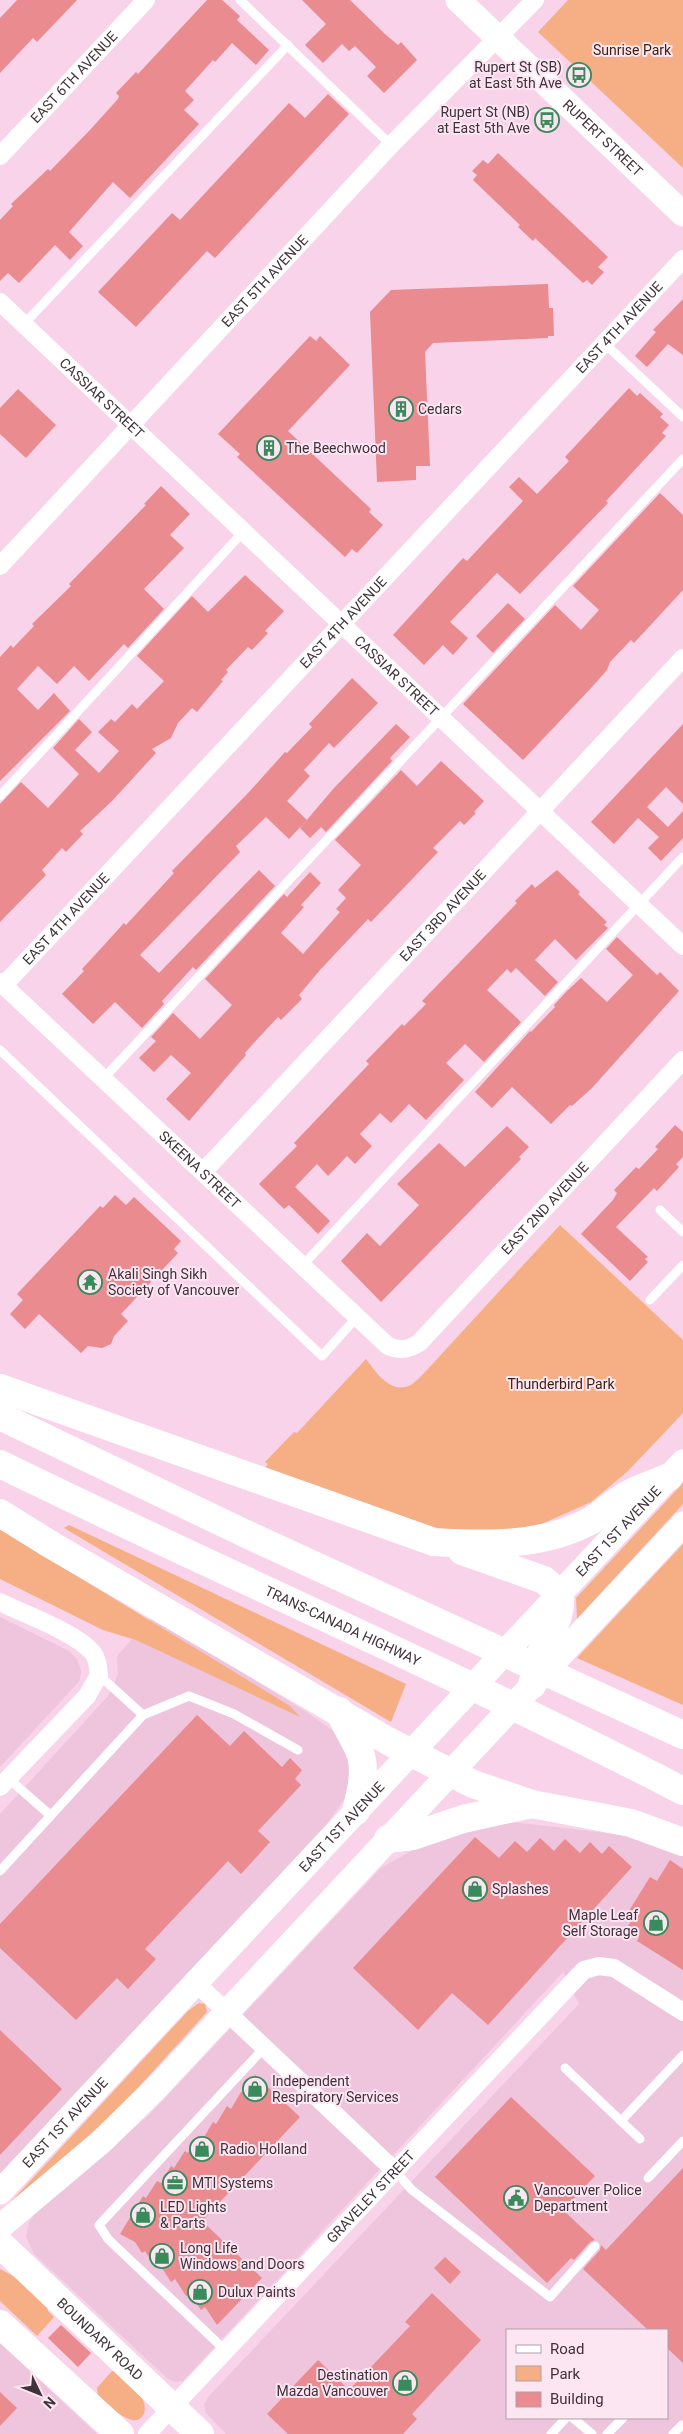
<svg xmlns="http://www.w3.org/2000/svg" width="683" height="2434" font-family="Roboto,sans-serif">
<rect width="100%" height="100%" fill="#f9d3e9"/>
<g fill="#efc4dd" fill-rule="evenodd">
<polygon points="0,1617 69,1651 77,1659 81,1671 80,1680 75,1686 0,1767"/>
<polygon points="152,1617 308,1713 336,1733 350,1756 350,1790 328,1823 0,2174 0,1814 108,1696 118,1674 117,1656"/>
<path d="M496 1820 641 1837 683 1856V2434H226L206 2413 204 2405 209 2396 579 2004 563 1972 183 2381 175 2382 168 2379 34 2254 26 2237 29 2222 35 2214 150 2114 381 1868 443 1833ZM507 2330H667V2418H507Z"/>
<polygon points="0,2343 97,2434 0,2434"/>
</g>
<g fill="#f6ae84">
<polygon points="568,0 683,0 683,168 538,32"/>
<path d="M560 1225 683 1340V1413L628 1471 591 1502 535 1527 476 1535 431 1529 265 1468 268 1464 265 1462 294 1432 297 1433 366 1359C376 1372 389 1393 409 1386 415 1383 422 1375 427 1370Z"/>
<polygon points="683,1483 683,1504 577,1619 576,1598"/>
<polygon points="69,1525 406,1684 391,1722 64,1528"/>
<polygon points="0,1529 290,1706 300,1717 136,1640 103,1630 0,1579"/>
<polygon points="683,1544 683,1705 577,1658"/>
<polygon points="199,2003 205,2004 207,2012 116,2112 6,2207 188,2011"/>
<polygon points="0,2269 15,2277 47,2306 48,2311 54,2317 37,2336 0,2301"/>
<path d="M112 2371 117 2372C125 2380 136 2388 142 2398 144 2402 146 2408 144 2413 136 2434 106 2403 98 2395L97 2388Z"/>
</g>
<g fill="#e98b8f">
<polygon points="17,0 77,0 37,42 33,38 0,73 0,18"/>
<polygon points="207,0 222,0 240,16 237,20 269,50 256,65 232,43 215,62 213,60 185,91 194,100 184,110 199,124 130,198 113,182 69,232 83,246 70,260 55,245 19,283 8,273 0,281 0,220 13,206 11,204 48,169 50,171 89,131 118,99 119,96 116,93 136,72 138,74"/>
<polygon points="302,0 350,0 385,34 398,45 401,42 417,60 384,93 367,76 376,67 355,46 349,51 342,44 323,63 305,45 326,24"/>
<polygon points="328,94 349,114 215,258 207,251 136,327 98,292 172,213 180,220 289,103 305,118"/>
<polygon points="498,153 608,257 598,267 604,272 592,285 587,280 583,283 535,238 533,241 518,227 520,225 473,180 477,175 472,171 483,160 488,164"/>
<polygon points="548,284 549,308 553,308 554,336 548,336 548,338 433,343 425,352 430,466 416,466 416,480 377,482 370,312 391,290"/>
<polygon points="683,299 683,355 668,344 647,367 635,356 656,332 653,330"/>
<polygon points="310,336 316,341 320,336 350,365 288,431 371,509 369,512 383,525 357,553 352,549 345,557 237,457 240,454 218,434"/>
<polygon points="629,388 637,396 640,393 663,414 660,417 669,425 662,433 666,436 606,501 608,503 520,594 497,573 450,622 468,638 453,655 443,645 424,665 393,635 463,558 467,561 523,501 509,487 519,477 537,494 569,461 565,457"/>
<polygon points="18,389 56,425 26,458 0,434 0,408"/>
<polygon points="161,486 190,514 170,535 184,548 144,589 164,609 128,648 124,644 89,681 74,666 57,684 38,666 17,689 38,710 54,693 70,711 0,781 0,657 11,645 13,648 34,626 32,624 71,586 69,584 146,505 144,504"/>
<polygon points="660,493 683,515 683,590 634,643 631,640 610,662 607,670 592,687 523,760 463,704 555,605 581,630 599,610 573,586"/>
<polygon points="245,575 284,611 265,631 268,633 252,650 248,647 226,670 228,672 221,680 223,681 197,712 192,708 178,723 171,738 152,749 156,753 112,801 80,831 83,834 66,852 62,848 42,870 46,875 0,922 0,804 21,782 48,808 79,774 53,748 79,719 92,732 75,750 99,773 119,751 98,732 111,719 115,722 132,704 137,709 164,681 137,656 192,596 208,612"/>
<polygon points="508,603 525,619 493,653 476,636"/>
<polygon points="352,678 378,703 334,748 329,743 304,770 310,776 287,801 307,820 289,839 266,817 236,846 240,852 140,955 159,973 259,870 275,886 196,970 193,967 162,1001 164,1004 142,1028 115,1002 93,1024 62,994 84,971 82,969 105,944 124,923 126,925 174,873 172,871 250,791 285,752 287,753 312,727 309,724"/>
<polygon points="396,724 410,737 390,758 392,761 326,832 321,827 310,838 300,828 334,788"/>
<polygon points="683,724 683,804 666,787 647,807 668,827 683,811 683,838 661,861 648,848 659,837 638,818 614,844 591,822"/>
<polygon points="441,761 484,801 474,812 476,813 464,825 460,821 433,848 438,852 371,922 368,919 320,970 299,995 302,999 281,1020 278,1017 252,1045 245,1053 246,1055 189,1121 166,1099 191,1073 171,1055 154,1072 139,1058 156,1041 151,1037 173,1013 200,1039 232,1005 205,979 284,894 287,897 310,872 321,883 301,905 304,907 281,933 303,954 340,912 336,909 346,898 338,890 361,865 335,840 401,770 417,786"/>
<polygon points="557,870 580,892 578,894 607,922 604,925 608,928 576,960 555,939 535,960 558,982 545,996 516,968 511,973 507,969 487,990 521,1022 484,1062 465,1044 446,1063 464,1080 426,1120 409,1104 391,1123 380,1113 360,1134 372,1146 355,1164 347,1156 328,1176 317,1164 295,1187 330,1221 318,1234 289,1205 284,1209 259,1184 297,1146 294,1143 369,1064 366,1061 402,1024 404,1026 426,1004 422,1001 517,903 515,901 532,884 535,888"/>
<polygon points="617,937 657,975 660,972 679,991 592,1088 572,1106 570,1105 551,1124 512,1087 492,1108 475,1092 530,1031 531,1032 555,1007 554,1005 567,991 581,978 607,1002 633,975 606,949"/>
<polygon points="675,1125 683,1132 683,1157 676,1164 679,1167 657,1191 654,1188 616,1227 648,1257 645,1259 648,1262 630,1281 581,1234 613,1200 617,1193 614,1190 636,1167 639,1169 658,1149 655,1147"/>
<polygon points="507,1126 529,1147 519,1157 521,1159 381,1302 341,1261 367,1233 380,1246 419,1205 397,1184 439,1143 465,1167"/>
<polygon points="115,1195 126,1205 134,1197 181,1241 174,1249 178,1253 121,1314 128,1321 114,1336 111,1344 102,1348 88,1346 81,1353 39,1314 25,1329 10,1314 23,1300 17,1294 100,1206 103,1208"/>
<polygon points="197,1715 230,1746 244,1731 282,1767 290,1758 302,1770 295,1779 301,1785 258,1831 270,1842 241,1874 228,1861 145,1949 156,1959 128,1989 117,1978 76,2020 0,1948 0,1924"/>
<polygon points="475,1837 499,1858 515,1841 527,1852 540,1838 554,1851 565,1839 580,1853 590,1842 602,1854 609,1846 632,1867 488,2025 452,1993 418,2030 353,1968"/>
<polygon points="670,1860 683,1869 683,1970 637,1941 639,1937 626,1929 633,1918 627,1914 650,1877 657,1881"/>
<polygon points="0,2030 62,2089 0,2155"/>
<polygon points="255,2075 300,2117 202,2221 262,2278 217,2325 205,2307 201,2310 190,2294 186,2296 175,2279 171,2282 160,2265 156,2268 145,2251 142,2253 135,2242 120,2234 143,2196 146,2198 157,2181 161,2183 171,2166 174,2168 185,2151 188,2153 198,2136 203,2139 213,2122 216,2124 227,2106 231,2109 241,2092 245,2094"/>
<polygon points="511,2097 595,2176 563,2210 595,2240 590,2242 574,2260 571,2258 547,2283 435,2177"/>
<polygon points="683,2168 683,2363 667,2348 667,2330 648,2330 583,2269 600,2250 601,2245 606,2250"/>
<polygon points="445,2257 461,2272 450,2284 434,2268"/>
<polygon points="432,2293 481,2340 412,2414 417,2419 403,2434 288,2434 267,2414 318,2360 349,2390 410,2326 405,2322"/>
<polygon points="61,2325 91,2353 78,2367 48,2338"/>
<polygon points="0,2392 17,2408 0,2426"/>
</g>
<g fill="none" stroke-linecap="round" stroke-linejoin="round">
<g stroke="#fff" stroke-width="9">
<polyline points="240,0 391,145"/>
<polyline points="24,324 288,45"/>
<polyline points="603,342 683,417"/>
<polyline points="0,796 244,531"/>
<polyline points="0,1050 322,1356 357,1317"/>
<polyline points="103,1079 683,459"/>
<polyline points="660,1210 683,1232"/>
<polyline points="303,1265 683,857"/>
<polyline points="650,1300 683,1265"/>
<polyline points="143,1715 189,1696 234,1714 298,1750"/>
<polyline points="8,1778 50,1815"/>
<polyline points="0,1871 143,1715 99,1675"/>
<polyline points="565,2068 640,2139"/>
<polyline points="621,2121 683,2055"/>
<polyline points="395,2171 412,2190 550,2297 595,2246"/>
<polyline points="648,2178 683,2141"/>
<polyline points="225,2350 108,2239 99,2225 264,2048"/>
<polyline points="573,2418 592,2434"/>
<polyline points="551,2434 566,2418"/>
<polyline points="607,2434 623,2418"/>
<polyline points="673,2434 682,2425"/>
</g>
<g stroke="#fff" stroke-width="18">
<path id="s1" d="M0 156 146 0"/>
<path id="s2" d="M0 302 683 946"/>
<path id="s3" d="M0 566 391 145 535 0"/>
<path id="s4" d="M0 982 388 1346C399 1351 408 1350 419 1343L683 1060"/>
<path id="s5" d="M3 986 683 259"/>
<path id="s6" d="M203 1172 683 658"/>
<path d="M0 1602C24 1614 77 1633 93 1653 98 1660 98 1667 99 1675L87 1696 0 1787"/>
<polyline points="196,1983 395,2171"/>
<path id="s7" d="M147 2434 584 1970 599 1966 614 1968 683 2012"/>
</g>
<g stroke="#fff" stroke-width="25">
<path id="s8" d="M458 0 683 214"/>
<path id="s9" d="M0 2192 683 1462"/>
<polyline points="0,2227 101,2142 157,2087 683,1524"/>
</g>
<g stroke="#fff" stroke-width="28">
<path id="s10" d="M0 2244 200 2434"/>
<polyline points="0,2324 120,2434"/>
</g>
<g stroke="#fff" stroke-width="28">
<path d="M0 1388 434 1542C487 1545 543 1547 592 1520 604 1512 614 1502 627 1495 639 1488 655 1483 669 1477"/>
<polyline points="0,1416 244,1533 683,1735"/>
<path id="s11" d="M0 1464C227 1575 459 1675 683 1791"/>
<polyline points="0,1513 48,1543 388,1741 473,1784 532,1804 631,1823 683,1842"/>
<path d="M462 1551 544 1580 560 1594C562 1620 551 1628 542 1650 537 1660 535 1674 532 1685"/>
<path d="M339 1711C345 1724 353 1737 359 1750 367 1769 361 1792 356 1811"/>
<polyline points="388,1839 413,1836 463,1819 532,1804"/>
</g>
</g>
<defs>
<symbol id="bus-ring" viewBox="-11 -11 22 22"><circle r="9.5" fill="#fce6f2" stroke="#398b5c" stroke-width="1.5"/><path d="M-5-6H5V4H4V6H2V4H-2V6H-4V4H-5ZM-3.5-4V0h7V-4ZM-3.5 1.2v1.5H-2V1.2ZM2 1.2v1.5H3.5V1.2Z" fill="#398b5c"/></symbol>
<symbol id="building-ring" viewBox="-11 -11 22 22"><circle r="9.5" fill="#fce6f2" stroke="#398b5c" stroke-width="1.5"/><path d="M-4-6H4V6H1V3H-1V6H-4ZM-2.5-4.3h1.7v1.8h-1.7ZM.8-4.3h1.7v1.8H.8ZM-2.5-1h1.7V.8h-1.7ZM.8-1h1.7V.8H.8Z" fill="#398b5c"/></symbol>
<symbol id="temple-ring" viewBox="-11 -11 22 22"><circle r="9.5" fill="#fce6f2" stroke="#398b5c" stroke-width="1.5"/><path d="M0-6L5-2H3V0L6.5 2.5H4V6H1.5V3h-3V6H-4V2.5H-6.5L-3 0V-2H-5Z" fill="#398b5c"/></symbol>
<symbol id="shop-ring" viewBox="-11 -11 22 22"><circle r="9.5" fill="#fce6f2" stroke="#398b5c" stroke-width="1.5"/><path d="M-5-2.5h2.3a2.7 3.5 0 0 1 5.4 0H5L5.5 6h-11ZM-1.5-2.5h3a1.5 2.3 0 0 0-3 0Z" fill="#398b5c"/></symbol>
<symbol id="office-ring" viewBox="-11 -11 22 22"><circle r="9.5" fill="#fce6f2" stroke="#398b5c" stroke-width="1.5"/><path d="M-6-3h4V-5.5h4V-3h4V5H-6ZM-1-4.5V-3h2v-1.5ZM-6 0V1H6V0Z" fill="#398b5c"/></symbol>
<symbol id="civic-ring" viewBox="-11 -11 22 22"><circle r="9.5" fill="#fce6f2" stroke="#398b5c" stroke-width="1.5"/><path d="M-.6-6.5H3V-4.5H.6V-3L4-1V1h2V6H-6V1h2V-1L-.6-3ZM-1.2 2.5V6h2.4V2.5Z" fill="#398b5c"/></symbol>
</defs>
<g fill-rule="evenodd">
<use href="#bus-ring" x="565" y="61" width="28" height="28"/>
<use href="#bus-ring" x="533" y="106" width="28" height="28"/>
<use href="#building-ring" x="387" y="395" width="28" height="28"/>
<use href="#building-ring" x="255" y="434" width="28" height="28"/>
<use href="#temple-ring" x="76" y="1268" width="28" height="28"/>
<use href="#shop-ring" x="461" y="1875" width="28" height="28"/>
<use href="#shop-ring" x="642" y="1909" width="28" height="28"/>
<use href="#shop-ring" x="241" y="2075" width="28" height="28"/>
<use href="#shop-ring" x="188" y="2135" width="28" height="28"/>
<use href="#office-ring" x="161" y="2169" width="28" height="28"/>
<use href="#civic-ring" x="502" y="2184" width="28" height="28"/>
<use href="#shop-ring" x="129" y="2201" width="28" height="28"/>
<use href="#shop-ring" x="148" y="2242" width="28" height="28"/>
<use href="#shop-ring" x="186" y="2278" width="28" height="28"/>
<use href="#shop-ring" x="391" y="2369" width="28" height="28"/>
</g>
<g text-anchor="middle" stroke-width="4" stroke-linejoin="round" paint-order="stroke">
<g font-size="14" fill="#41220d" stroke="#fce6f2">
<text x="632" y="55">Sunrise Park</text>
<text x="561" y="1389">Thunderbird Park</text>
</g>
<g font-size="14" fill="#40313a" stroke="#fce6f2" text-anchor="start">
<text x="562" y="72" text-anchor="end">Rupert St (SB)<tspan x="562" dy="16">at East 5th Ave</tspan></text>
<text x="530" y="117" text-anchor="end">Rupert St (NB)<tspan x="530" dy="16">at East 5th Ave</tspan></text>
<text x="418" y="414">Cedars</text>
<text x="286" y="453">The Beechwood</text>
<text x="108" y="1279">Akali Singh Sikh<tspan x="108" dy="16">Society of Vancouver</tspan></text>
<text x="492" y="1894">Splashes</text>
<text x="638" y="1920" text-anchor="end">Maple Leaf<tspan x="638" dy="16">Self Storage</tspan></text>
<text x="272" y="2086">Independent<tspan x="272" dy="16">Respiratory Services</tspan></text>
<text x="220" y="2154">Radio Holland</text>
<text x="192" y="2188">MTI Systems</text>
<text x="534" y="2195">Vancouver Police<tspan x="534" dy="16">Department</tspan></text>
<text x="160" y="2212">LED Lights<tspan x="160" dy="16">&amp; Parts</tspan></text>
<text x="180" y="2253">Long Life<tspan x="180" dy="16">Windows and Doors</tspan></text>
<text x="218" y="2297">Dulux Paints</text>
<text x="388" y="2380" text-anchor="end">Destination<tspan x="388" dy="16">Mazda Vancouver</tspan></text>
</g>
<g font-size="14" fill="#40313a" stroke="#fce6f2">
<text dy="5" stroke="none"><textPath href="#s1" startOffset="108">EAST 6TH AVENUE</textPath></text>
<text dy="5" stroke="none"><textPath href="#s8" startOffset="200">RUPERT STREET</textPath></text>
<text dy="5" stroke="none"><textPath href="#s3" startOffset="389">EAST 5TH AVENUE</textPath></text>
<text dy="5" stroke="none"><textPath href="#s5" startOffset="902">EAST 4TH AVENUE</textPath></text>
<text dy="5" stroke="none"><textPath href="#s2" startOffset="140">CASSIAR STREET</textPath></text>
<text dy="5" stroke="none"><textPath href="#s5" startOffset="498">EAST 4TH AVENUE</textPath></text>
<text dy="5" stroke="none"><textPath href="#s2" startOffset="545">CASSIAR STREET</textPath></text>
<text dy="5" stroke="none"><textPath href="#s6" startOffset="351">EAST 3RD AVENUE</textPath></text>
<text dy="5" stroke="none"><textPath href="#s5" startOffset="92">EAST 4TH AVENUE</textPath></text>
<text dy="5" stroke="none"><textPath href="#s4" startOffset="274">SKEENA STREET</textPath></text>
<text dy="5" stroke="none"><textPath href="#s4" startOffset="749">EAST 2ND AVENUE</textPath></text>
<text dy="5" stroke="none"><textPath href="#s9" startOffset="905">EAST 1ST AVENUE</textPath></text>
<text dy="5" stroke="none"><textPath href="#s11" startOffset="379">TRANS-CANADA HIGHWAY</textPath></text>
<text dy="5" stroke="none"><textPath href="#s9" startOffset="500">EAST 1ST AVENUE</textPath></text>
<text dy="5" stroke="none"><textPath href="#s9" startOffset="95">EAST 1ST AVENUE</textPath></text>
<text dy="5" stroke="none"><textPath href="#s7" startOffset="326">GRAVELEY STREET</textPath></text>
<text dy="5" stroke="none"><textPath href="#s10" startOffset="138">BOUNDARY ROAD</textPath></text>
</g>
</g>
<rect x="506" y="2329" width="162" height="90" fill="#fce6f2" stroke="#b19ea8"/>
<rect x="516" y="2345" width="25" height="8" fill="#ffffff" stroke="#b19ea8"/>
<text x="550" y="2354" font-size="15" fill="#40313a">Road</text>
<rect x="516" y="2366" width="25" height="15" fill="#f6ae84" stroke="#b19ea8"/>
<text x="550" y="2379" font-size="15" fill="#40313a">Park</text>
<rect x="516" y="2392" width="25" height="15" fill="#e98b8f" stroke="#b19ea8"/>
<text x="550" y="2404" font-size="15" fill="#40313a">Building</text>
<g transform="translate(40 2394) rotate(133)" stroke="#fce6f2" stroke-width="4" paint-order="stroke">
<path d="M0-4L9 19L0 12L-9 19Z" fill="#40313a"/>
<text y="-8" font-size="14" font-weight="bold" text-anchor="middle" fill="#40313a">N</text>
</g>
</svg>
